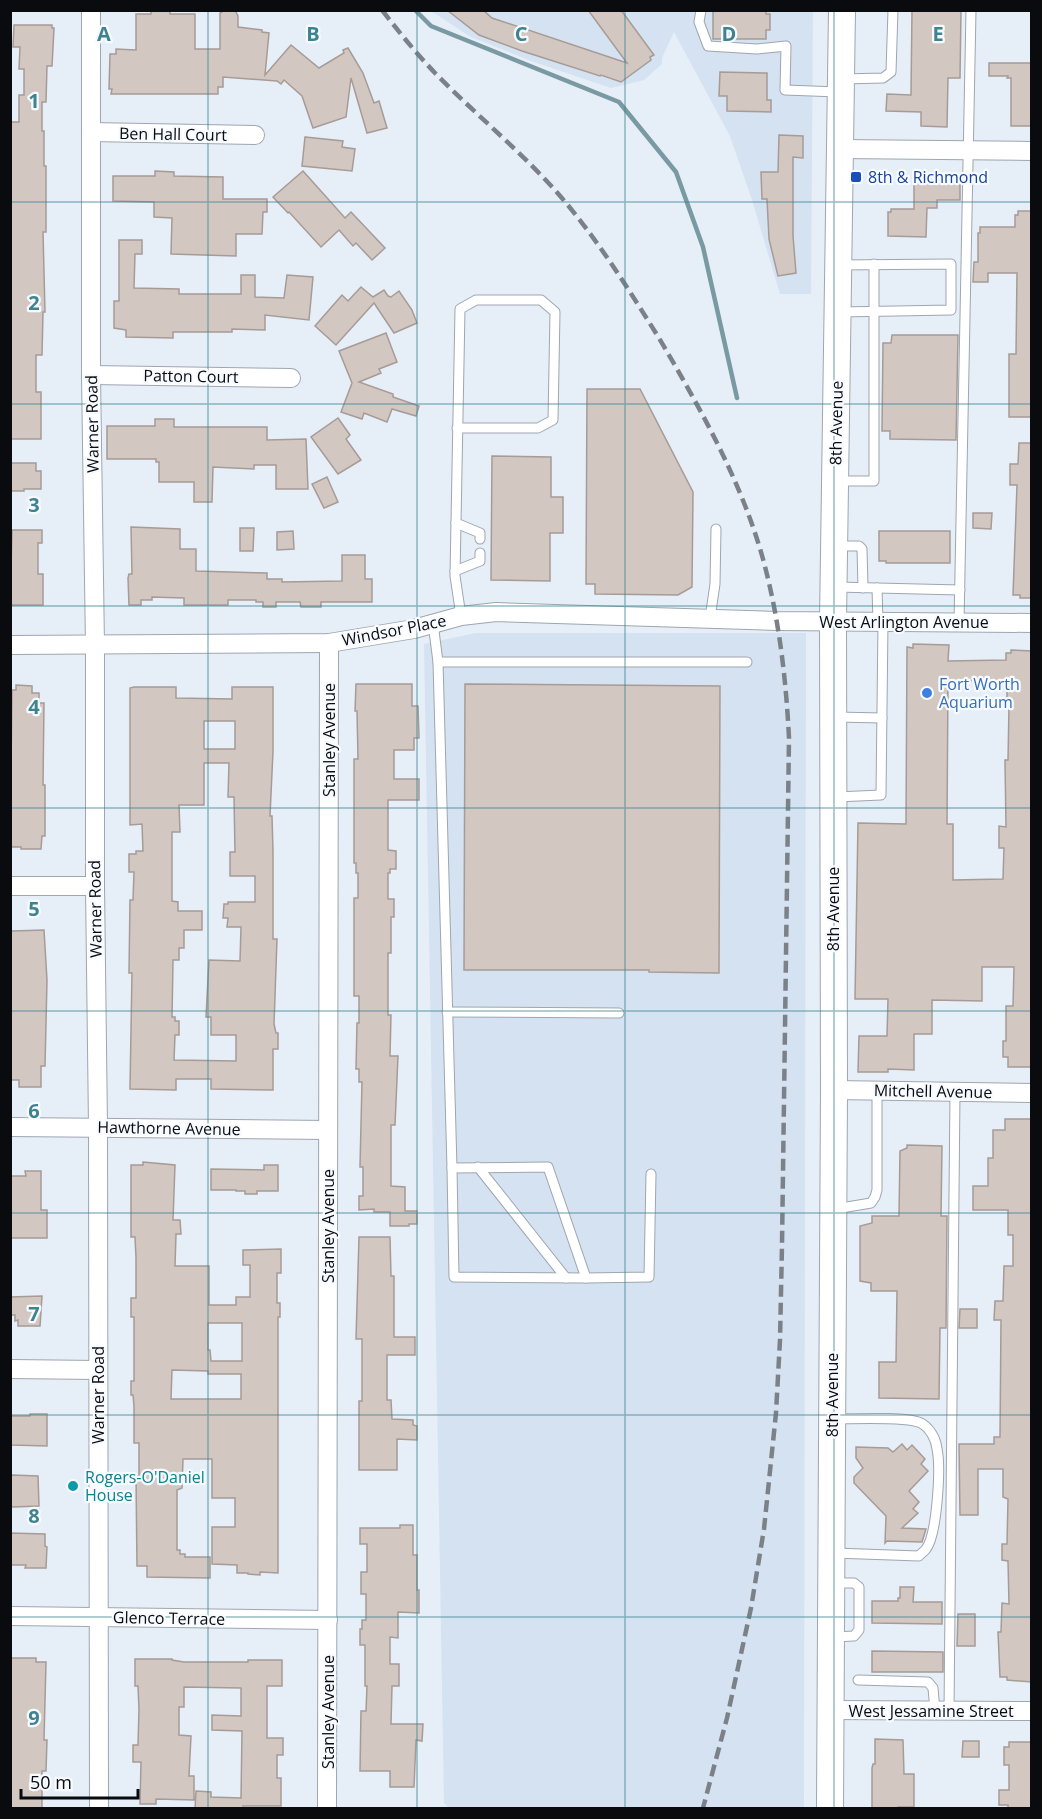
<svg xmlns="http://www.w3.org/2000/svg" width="1042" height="1819" font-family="'Open Sans',sans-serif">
<rect width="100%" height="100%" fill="#e6eef8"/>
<g fill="#d5e2f1">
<polygon points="431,11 813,11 811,294 780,294 752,200 730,136 674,32 662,58 662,64 644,80 611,88 531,61 471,37"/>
<polygon points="476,633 806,633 804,1808 449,1808 444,1803 424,644"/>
</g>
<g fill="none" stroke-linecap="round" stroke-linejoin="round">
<polyline stroke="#799aa2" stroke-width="4.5" points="415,10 431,26 619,102 676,172 703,247 737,398"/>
</g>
<g fill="#d3c7c2" stroke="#a69b96" stroke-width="1.5" fill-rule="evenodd">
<polygon points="151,10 170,10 170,14 195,14 195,49 220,49 220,13 225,10 235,10 238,16 238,27 262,30 262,32 269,33 265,75 291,45 319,68 344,53 343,50 348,48 363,73 374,103 379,101 387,128 367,133 351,78 346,117 313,128 302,96 284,80 281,84 277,81 223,77 223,87 218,87 218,94 111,94 112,89 109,89 110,54 116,54 116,49 136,50 136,14 151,14"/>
<polygon points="447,10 483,10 492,18 627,63 588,10 621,10 654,55 650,57 651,60 621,82 601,75 600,76 522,51 479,35"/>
<polygon points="713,10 766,10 766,14 770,14 770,30 766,30 766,39 713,39"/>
<polygon points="912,10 961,10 960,78 948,78 947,127 921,126 921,112 886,111 887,94 911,95"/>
<polygon points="14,25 52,25 52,28 54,28 52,66 47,66 46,102 42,102 42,131 44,131 44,166 46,166 46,232 43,232 45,312 43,312 42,355 36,355 36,392 41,392 41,439 10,439 10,122 19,122 19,95 24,95 24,69 19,69 20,47 13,47"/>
<polygon points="989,63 1032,63 1032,126 1011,126 1011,78 1007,78 1008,76 989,76"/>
<polygon points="720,72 767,73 767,100 771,100 771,112 727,111 727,96 719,96"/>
<polygon points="779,135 803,136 803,158 793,157 793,236 796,273 778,276 769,239 767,199 762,199 761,172 778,172"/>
<polygon points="305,137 343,141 342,147 355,149 352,171 302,166"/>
<polygon points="155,171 174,172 174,176 223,177 223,199 267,199 267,212 263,212 262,234 236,234 236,256 171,254 172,218 154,217 154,202 113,201 113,176 155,176"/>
<polygon points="303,171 345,218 351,212 385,248 372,260 356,243 353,246 339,230 321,247 289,212 288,213 273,197"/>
<polygon points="914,180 960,181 960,200 937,200 937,208 927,208 926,237 888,236 888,212 891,212 891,209 914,209"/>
<polygon points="1018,211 1032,211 1032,417 1009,417 1009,354 1016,354 1017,273 988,273 988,282 973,282 974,262 978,262 978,233 980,233 980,227 1015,227 1015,215 1018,215"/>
<polygon points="119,240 142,240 142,254 135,254 134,288 179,289 179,294 241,294 241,275 255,275 255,297 284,298 287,275 313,277 309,320 265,315 265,330 232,329 232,332 173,332 173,338 126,337 126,330 114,328 114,301 119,301"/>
<polygon points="361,287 373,297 384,290 388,296 391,297 399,291 412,310 417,323 394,333 374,303 336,345 315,326 342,295 348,301"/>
<polygon points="386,333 397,362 379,369 381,373 359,382 393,394 393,397 419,406 416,416 392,409 387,422 364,413 362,419 341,412 352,383 339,351"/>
<polygon points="892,335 958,335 956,440 890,439 890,431 882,431 883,343 891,343"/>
<polygon points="587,389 640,389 693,492 692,587 678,595 595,594 595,584 586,584"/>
<polygon points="338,418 350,435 346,439 361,460 338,474 311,437"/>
<polygon points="155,419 174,419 174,427 267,427 267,440 306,439 308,489 276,489 276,465 254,465 254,469 213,467 212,502 194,502 194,482 159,482 159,462 156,462 156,459 107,459 107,426 155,426"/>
<polygon points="1019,443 1032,443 1032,598 1020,598 1020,595 1013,595 1017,485 1010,485 1010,464 1018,464"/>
<polygon points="492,456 551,457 551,497 563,497 563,533 550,533 550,581 491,580"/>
<polygon points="10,463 36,463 36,471 41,471 41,489 24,489 24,491 11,491"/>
<polygon points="327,477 338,502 324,508 312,484"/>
<polygon points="973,513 992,513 991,529 973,528"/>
<polygon points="131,527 180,529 180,549 196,549 196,571 267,573 267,579 282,579 282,582 342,581 342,555 365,555 365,579 372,579 372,602 321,602 321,607 301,607 300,602 276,602 276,607 263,607 263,602 256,602 256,600 228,600 228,605 184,605 184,598 152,597 152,600 141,600 141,605 129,605 128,578 129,574 132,574"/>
<polygon points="240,528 254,528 253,551 240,551"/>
<polygon points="12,530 42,530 42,543 38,543 38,574 43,574 43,605 10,605"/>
<polygon points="293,531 294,549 277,550 277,532"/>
<polygon points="879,531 950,531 950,563 886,563 886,561 879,561"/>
<path d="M913 644 949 645 948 661 1006 660V653H1011V650L1032 651V1067H1008V1057H1003V1041H1006V1006H1013L1014 967H982V1001L932 1000V1034H914V1070L888 1069V1072H858L859 1036H887L888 999H855L858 823 906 824 907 647 913 648ZM1007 680V706H1009L1008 760H1005L1006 827 999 826V848H1004L1003 879 953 880V824H947L948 681Z"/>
<polygon points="356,684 412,684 412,706 418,706 419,738 414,738 414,750 394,750 394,779 419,779 419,800 388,800 388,850 396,851 396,869 390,869 390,873 388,873 388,899 394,899 394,917 391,917 391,953 388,953 388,1015 391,1015 390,1056 398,1056 395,1125 391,1125 391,1186 405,1187 405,1211 417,1211 417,1224 409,1224 409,1226 390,1226 390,1212 374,1212 374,1209 359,1210 359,1196 363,1196 363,1167 360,1167 362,1082 359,1082 359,1069 356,1069 357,1023 359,1023 359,996 354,996 354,898 358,898 358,873 356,873 356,863 354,863 354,759 358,759 357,711 355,711"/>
<polygon points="465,684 720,686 719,973 649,972 649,970 464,970"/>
<polygon points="16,685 32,686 32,693 39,693 39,703 44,703 43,785 45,785 45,836 42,836 41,849 21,849 21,847 12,847 10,844 12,690 16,690"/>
<path d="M134 687H176V698L232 699V687H273V751L270 816H272L273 852V939H277L274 1024 276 1033H278V1049H273V1090L211 1089V1079H176V1090L130 1089 132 973H129L130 900H133L134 872H129V854H136V851H143L142 824 130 825V688ZM204 721H235V749H204ZM204 763H229L228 797H234L235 852H230V876H255V902H228V904H224L223 918H228L227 927H241L240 961 209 960 206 1017H211V1035H236V1061L174 1060 175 1035H179V1021H175V1017H172L173 960H179V948H184V930H202V911H178V902L172 901V832H180L179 805H204Z"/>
<polygon points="44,930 47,980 45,1066 41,1066 41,1087 19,1087 19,1080 10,1080 10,933 12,931"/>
<polygon points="1005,1119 1032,1119 1032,1682 1007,1680 1007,1677 1000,1677 998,1632 1001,1632 1002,1603 1009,1604 1008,1561 1002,1560 1002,1544 1007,1544 1008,1499 1003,1497 1003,1469 978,1469 978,1515 960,1515 959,1444 994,1444 994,1437 1000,1437 1001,1320 994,1320 995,1301 1003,1301 1004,1266 1013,1266 1013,1235 1008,1235 1008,1210 973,1210 973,1186 988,1186 988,1158 993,1158 993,1130 1005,1130"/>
<polygon points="907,1145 942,1146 941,1216 947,1216 946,1328 940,1328 939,1399 879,1398 879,1362 896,1362 897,1291 871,1291 871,1283 860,1281 860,1226 872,1223 872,1216 899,1216 900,1151 907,1148"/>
<path d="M143 1162 175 1165 173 1220H180L181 1234H176L175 1266H209V1305H236V1297H250V1265H243V1250L281 1249V1273H277V1303H280V1317H278V1573L260 1572V1575L248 1574V1573H237V1565L212 1564V1527H235V1498H212V1459H183L182 1488 177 1490V1550H180V1554H185V1557H210V1578L147 1577V1566H137L136 1476H139V1443H134V1406L133 1395H131V1381H134V1317H131V1298H136V1258L135 1237H131V1165H143ZM208 1323H242V1361H211L210 1350H208ZM172 1370 208 1371V1374H241V1399H171Z"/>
<polygon points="264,1165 278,1165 278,1191 257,1191 257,1194 245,1194 245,1191 236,1191 236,1190 211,1190 211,1169 264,1170"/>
<polygon points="25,1171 41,1171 41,1210 47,1210 47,1238 10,1238 10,1176 26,1176"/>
<polygon points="359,1237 390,1237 391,1276 394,1276 394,1337 415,1337 415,1355 387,1355 387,1400 391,1400 392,1419 413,1420 413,1425 417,1426 417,1440 397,1439 397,1470 359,1470 359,1401 362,1401 362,1339 356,1339"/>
<polygon points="42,1296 40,1326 18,1326 18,1320 15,1321 15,1315 10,1315 10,1297"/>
<polygon points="960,1309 977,1309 977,1328 959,1328"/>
<polygon points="30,1414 47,1414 47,1446 11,1445 11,1416 30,1416"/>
<polygon points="902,1444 907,1450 912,1445 925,1459 921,1464 928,1471 909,1491 919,1502 913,1509 918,1513 902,1528 926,1529 922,1542 887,1541 885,1543 886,1516 854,1483 854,1477 863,1468 856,1458 856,1447 888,1448 893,1452"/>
<polygon points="12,1475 38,1476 39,1506 13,1507 10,1506 10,1476"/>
<polygon points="400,1525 413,1525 413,1555 417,1555 417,1590 419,1590 419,1613 398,1612 398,1638 390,1637 390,1664 399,1664 399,1686 392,1686 391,1724 423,1724 422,1741 416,1740 414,1787 390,1787 390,1771 360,1771 361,1711 366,1711 367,1686 365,1686 365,1645 360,1645 360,1629 362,1629 362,1620 366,1620 366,1594 361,1594 361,1572 367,1572 367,1544 360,1544 360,1528 400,1528"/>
<polygon points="10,1533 45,1534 45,1546 47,1547 46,1568 25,1568 26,1565 10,1565"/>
<polygon points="900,1587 914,1587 913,1602 942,1602 942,1624 872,1623 872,1601 898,1601 898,1598 900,1598"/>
<polygon points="958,1614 975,1614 975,1646 957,1646"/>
<polygon points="872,1651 943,1652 943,1672 872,1672"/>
<polygon points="10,1658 36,1658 36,1662 46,1662 44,1740 47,1740 46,1771 42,1771 42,1809 10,1809"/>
<polygon points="135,1659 172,1659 172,1660 184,1662 248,1662 248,1660 282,1660 282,1686 267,1686 267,1738 283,1738 283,1755 277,1755 277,1778 281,1778 281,1806 243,1806 243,1809 195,1809 196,1791 211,1792 211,1797 241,1798 242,1731 212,1730 212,1715 241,1716 241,1688 184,1687 184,1707 179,1707 179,1735 191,1736 189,1776 194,1776 194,1800 156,1799 156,1804 140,1804 141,1762 133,1762 133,1745 138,1745 139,1709 138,1686 135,1686"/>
<polygon points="875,1739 903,1740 904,1774 914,1774 914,1807 898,1807 898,1809 873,1809 872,1807 872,1768 873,1764 875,1764"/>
<polygon points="963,1741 979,1741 979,1757 962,1757"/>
<polygon points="1009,1742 1032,1742 1032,1809 1008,1809 1008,1805 999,1805 999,1790 1009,1790 1009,1765 1004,1765 1004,1747 1009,1747"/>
</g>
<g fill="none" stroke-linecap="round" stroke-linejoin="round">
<defs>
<g id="lane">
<polyline points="701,10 699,22 708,46 757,49 786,46 785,90 838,92"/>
<polyline points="843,79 883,78 891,72 893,10"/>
<polyline points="838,265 951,264 951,310 840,312"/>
<polyline points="457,428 538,428 553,420 555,312 541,300 476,300 460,309 455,576 461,616"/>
<polyline points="838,481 874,481 874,264"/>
<polyline points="456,523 480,533 480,539"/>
<polyline points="835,546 859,546 862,549 863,588"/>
<polyline points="455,571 480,561 480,553"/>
<polyline points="836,587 960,590"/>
<polyline points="877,588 878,622"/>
<polyline points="710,618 715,584 716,529"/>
<polyline points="433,623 438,662 452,1168 454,1277 586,1278"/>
<polyline points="959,623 971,10"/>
<polyline points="438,662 747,662"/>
<polyline points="836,717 882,718"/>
<polyline points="836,797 881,795 883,622"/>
<polyline points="447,1012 619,1013"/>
<polyline points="478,1167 566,1278"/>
<polyline points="452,1168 548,1167 586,1278 649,1277 651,1174"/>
<polyline points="835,1209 871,1203 875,1197 877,1190 877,1090"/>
<path d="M833 1419C853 1419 905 1416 921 1423 930 1428 936 1439 937 1449 941 1468 937 1535 926 1549 924 1552 921 1553 919 1556L834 1553"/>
<polyline points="832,1583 854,1583 859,1587 859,1630 854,1636 834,1637"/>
<polyline points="858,1680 928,1682 933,1688 935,1711"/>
<polyline points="949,1711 955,1092"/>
</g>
<g id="street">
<polyline points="91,10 91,375 95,646 95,886 98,1127 99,1808"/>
<polyline points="91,132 255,135"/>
<polyline points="840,149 1032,151"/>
<polyline points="91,375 291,378"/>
<polyline points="10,645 329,643 414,629 461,616 496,612 777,621 1032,623"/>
<polyline points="10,886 95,886"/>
<polyline points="834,1090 1032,1093"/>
<polyline points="10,1127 328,1130"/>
<polyline points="10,1369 98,1370"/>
<polyline points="10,1616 328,1620"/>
<polyline points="831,1710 1032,1711"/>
<polyline points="327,1808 329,643"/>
</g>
<polyline id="secondary" points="830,1808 834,1090 833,621 842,10"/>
</defs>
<use href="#lane" stroke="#9ea6af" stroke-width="11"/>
<use href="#street" stroke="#9ea6af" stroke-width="20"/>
<use href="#secondary" stroke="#9ea6af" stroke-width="28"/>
<use href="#lane" stroke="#fff" stroke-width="9"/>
<use href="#street" stroke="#fff" stroke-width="18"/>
<use href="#secondary" stroke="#fff" stroke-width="26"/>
<path stroke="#7c8188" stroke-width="4.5" stroke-dasharray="12 6" stroke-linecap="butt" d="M382 10C399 32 416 53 435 73 476 115 522 152 561 197 598 240 629 290 659 338 700 408 741 480 763 559 779 618 786 678 789 738L782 1245 780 1340 776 1413 764 1529 751 1608 727 1718 703 1808"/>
</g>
<path fill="none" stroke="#3e8490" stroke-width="1.5" stroke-opacity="0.55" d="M208 10V1808M417 10V1808M625 10V1808M834 10V1808M10 202H1032M10 404H1032M10 606H1032M10 808H1032M10 1011H1032M10 1213H1032M10 1415H1032M10 1617H1032"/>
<rect fill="#1a4fb4" stroke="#f7fbff" stroke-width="2" x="850" y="171" width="12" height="12" rx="3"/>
<circle fill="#3f7fe0" stroke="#f7fbff" stroke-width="2" cx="927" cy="693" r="6"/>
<circle fill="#0f9aa8" stroke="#f7fbff" stroke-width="2" cx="73" cy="1486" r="6"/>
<g text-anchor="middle" stroke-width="4.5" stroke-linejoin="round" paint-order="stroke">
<g font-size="16" fill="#090b0e" stroke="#f7fbff">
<text transform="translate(173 134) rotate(1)" y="6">Ben Hall Court</text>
<text transform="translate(191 376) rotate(1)" y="6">Patton Court</text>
<text transform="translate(836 423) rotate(-89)" y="6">8th Avenue</text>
<text transform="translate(92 424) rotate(-91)" y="6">Warner Road</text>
<text x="904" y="628">West Arlington Avenue</text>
<text transform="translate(394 630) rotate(-11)" y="6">Windsor Place</text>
<text transform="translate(329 740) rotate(-90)" y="6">Stanley Avenue</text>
<text transform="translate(95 909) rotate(-91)" y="6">Warner Road</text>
<text transform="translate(833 909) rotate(-90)" y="6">8th Avenue</text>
<text transform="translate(933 1091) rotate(1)" y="6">Mitchell Avenue</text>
<text transform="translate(169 1128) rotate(1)" y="6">Hawthorne Avenue</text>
<text transform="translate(328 1226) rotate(-90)" y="6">Stanley Avenue</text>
<text transform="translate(98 1395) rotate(-90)" y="6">Warner Road</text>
<text transform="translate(832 1395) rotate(-90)" y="6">8th Avenue</text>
<text transform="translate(169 1618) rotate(1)" y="6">Glenco Terrace</text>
<text x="931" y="1717">West Jessamine Street</text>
<text transform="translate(328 1712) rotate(-90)" y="6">Stanley Avenue</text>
</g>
<g font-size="16" fill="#164399" stroke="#f7fbff" text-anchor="start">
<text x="868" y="183">8th &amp; Richmond</text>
</g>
<g font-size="16" fill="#366cbe" stroke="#f7fbff" text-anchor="start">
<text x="939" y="690">Fort Worth<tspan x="939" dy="18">Aquarium</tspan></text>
</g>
<g font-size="16" fill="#0d838f" stroke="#f7fbff" text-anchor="start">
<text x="85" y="1483">Rogers-O'Daniel<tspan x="85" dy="18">House</tspan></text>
</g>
</g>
<g font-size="20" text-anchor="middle" font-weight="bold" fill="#3e8490" stroke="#f7fbff" stroke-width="4.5" stroke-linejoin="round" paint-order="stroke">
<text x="104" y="41">A</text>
<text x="313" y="41">B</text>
<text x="521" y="41">C</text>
<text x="729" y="41">D</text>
<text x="938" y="41">E</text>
<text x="34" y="108">1</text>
<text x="34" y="310">2</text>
<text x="34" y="512">3</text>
<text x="34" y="714">4</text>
<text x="34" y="916">5</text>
<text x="34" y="1118">6</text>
<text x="34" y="1321">7</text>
<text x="34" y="1523">8</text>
<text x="34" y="1725">9</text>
</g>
<rect width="1042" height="1819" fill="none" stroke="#090b0e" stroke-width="24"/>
<path d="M21 1789v9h117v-9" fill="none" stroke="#090b0e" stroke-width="3"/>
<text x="30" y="1789" font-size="18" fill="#090b0e" stroke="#f7fbff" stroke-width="4.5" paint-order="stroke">50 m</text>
</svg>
